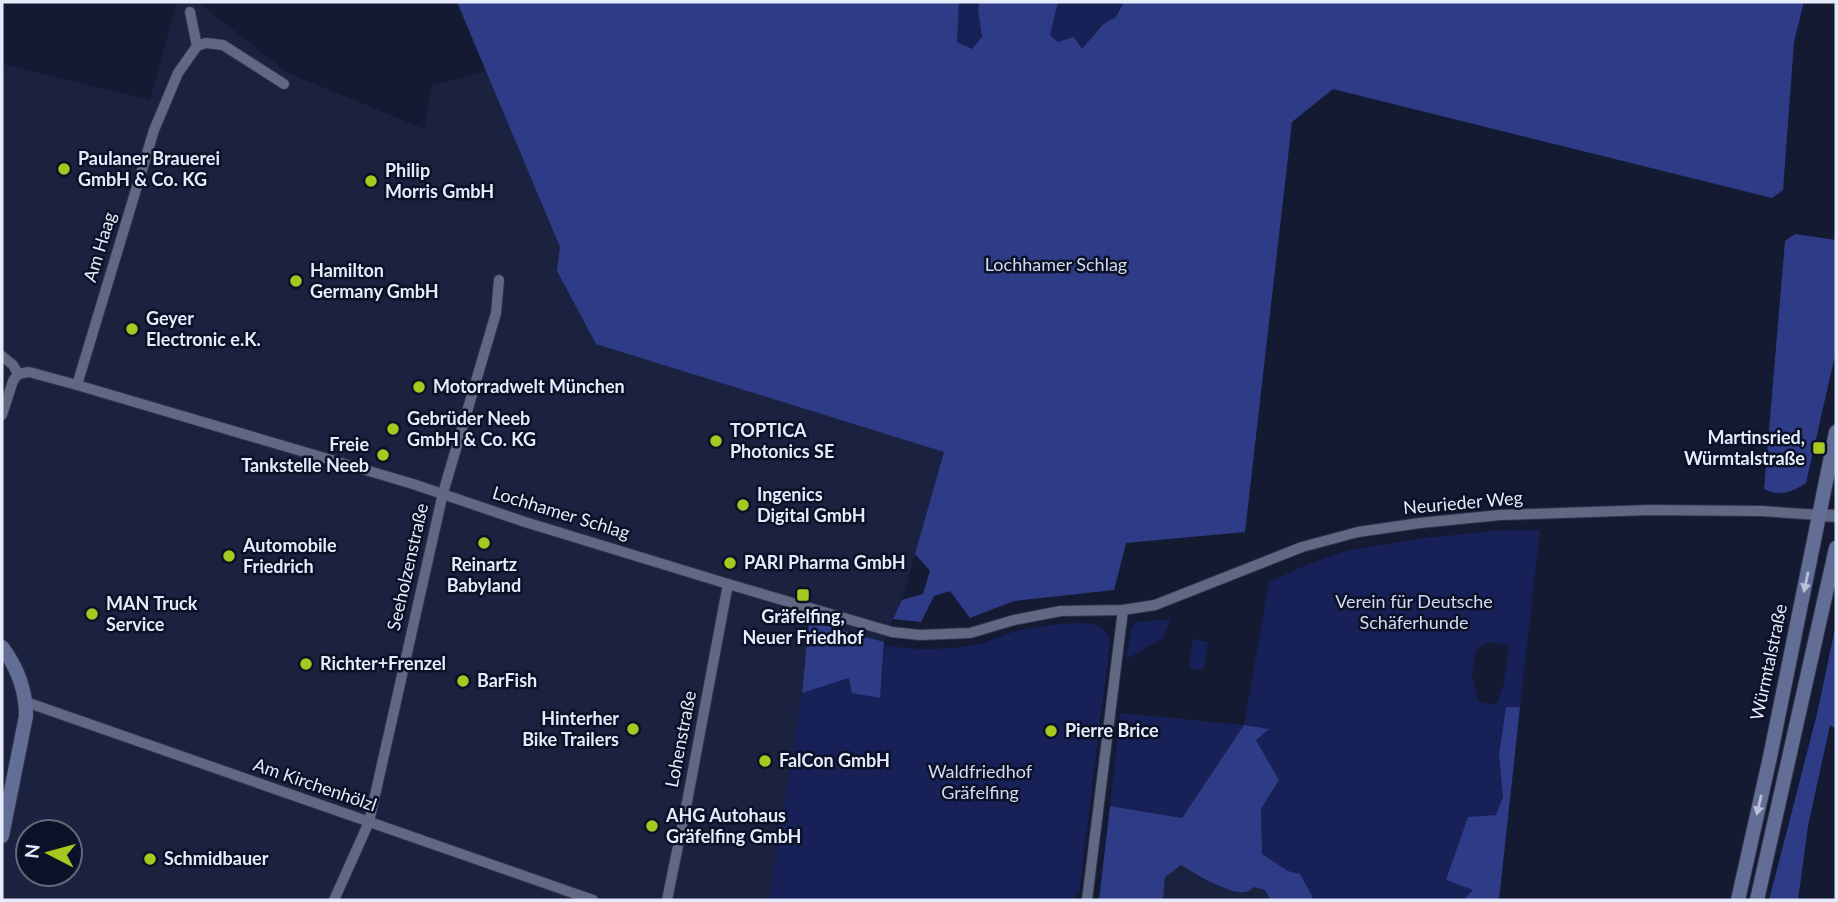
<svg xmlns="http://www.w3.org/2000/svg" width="1838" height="902" font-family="Lato,sans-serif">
<rect width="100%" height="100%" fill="#141a31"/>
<g fill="#1b223f" fill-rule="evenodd">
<path d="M177 2H198L288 73 424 129 431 86 487 71 560 247 557 271 596 344 945 452 902 600 890 625 884 642 809 622 802 693 769 900H2V64L150 100ZM28 832H70V874H28Z"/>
<polygon points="1181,865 1192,872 1228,890 1255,886 1265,890 1270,900 1163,900 1165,877"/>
</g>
<g fill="#172057" fill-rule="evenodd">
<polygon points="959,2 979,2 978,10 982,37 972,49 957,42"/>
<polygon points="1058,2 1124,2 1116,18 1101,25 1082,49 1058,42 1050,35"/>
<path d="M1503 530H1540L1520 707H1506L1499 755 1503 798 1496 815 1446 879 1474 890 1463 900H1312V896L1300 874 1288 871 1262 854 1261 809 1279 780 1256 739 1268 729 1244 725 1182 818 1110 806 1120 713 1244 725 1269 582 1304 566 1349 550 1424 538ZM1489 642 1509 645 1504 683 1496 705 1478 701 1472 675 1476 650Z"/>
<polygon points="1171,619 1162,639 1126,659 1131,628 1136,622"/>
<path d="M1059 624C1080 624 1106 617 1110 643L1079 894 1075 893 1074 900H769L802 693 849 678 880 697 885 645C917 651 951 650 984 643 993 640 1001 636 1010 633 1026 628 1043 626 1059 624Z"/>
<polygon points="1193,639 1208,642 1204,670 1189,668"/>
</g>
<g fill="#2e3c88">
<polygon points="457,2 959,2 957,42 972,49 982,37 978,10 979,2 1058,2 1050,35 1058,42 1074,37 1082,49 1102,25 1116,17 1124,2 1804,2 1794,42 1783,190 1772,198 1333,89 1292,122 1245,532 1126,543 1114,590 1014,601 970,618 950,591 934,596 921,622 893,619 902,600 923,594 930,571 915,554 944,452 596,344 557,271 560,247"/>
<path d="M1795 234 1836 240V351L1806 483C1793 492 1779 497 1764 489L1785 241Z"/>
<polygon points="809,621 884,642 880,698 852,693 849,678 802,693"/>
<polygon points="1836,624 1836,729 1830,725 1808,826 1798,900 1769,900 1817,714"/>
<polygon points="1506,707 1520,707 1499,900 1463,900 1473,890 1446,880 1468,817 1496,815 1503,797 1499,755"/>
<path d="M1244 725 1269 729 1256 740 1279 780 1261 809 1262 854 1288 871 1300 874 1312 896V900H1270L1265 890 1255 887C1252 888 1249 892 1245 892 1230 895 1194 873 1181 865L1165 877 1163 900H1099L1110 806 1182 818Z"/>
</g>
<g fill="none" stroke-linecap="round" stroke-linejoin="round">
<defs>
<g id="minor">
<polyline points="190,12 197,46"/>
<polyline points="2,356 13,365 18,374"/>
<polyline points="18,374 29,372 77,385 413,484 525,522 728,584 892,632 920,635 970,633 1014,620 1061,611 1123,610 1155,605 1302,547 1358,532 1420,523 1500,515 1650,510 1761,511 1819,515"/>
<polyline points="77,385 154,130 178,73 197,46 206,43 223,45 284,84"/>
<polyline points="2,415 13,381 18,374"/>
<polyline points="26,702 593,900"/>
<polyline points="334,900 369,822 443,493 496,313 499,280"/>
<polyline points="667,900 687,802 728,584"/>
<polyline points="1087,900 1123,610"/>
</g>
<polyline id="tertiary" points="1819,515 1836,516"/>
<g id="secondary">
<path d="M2 647C17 667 26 690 26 716L2 836"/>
<polyline points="1738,900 1770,757 1836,432"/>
<polyline points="1757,900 1836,548"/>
</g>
</defs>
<use href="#minor" stroke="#303345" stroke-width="12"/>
<use href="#tertiary" stroke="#303345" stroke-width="14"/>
<use href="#secondary" stroke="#303345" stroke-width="16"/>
<use href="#minor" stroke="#606884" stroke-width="10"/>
<use href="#tertiary" stroke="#606884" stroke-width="12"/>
<use href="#secondary" stroke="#636e97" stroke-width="14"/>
</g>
<defs><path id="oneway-solid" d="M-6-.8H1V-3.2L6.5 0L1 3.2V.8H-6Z" transform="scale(1.75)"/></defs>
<g fill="#b8bfd8">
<use href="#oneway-solid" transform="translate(1806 582) rotate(102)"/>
<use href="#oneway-solid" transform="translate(1759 805) rotate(103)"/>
</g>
<g fill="#a7c820" stroke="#0b1126" stroke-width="2.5">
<circle cx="64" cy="169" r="7"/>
<circle cx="371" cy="181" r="7"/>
<circle cx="296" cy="281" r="7"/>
<circle cx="132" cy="329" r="7"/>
<circle cx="419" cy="387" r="7"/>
<circle cx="393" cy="429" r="7"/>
<circle cx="716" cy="441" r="7"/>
<rect x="1812" y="441" width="14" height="14" rx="3.5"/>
<circle cx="383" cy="455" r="7"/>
<circle cx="743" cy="505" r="7"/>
<circle cx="484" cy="543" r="7"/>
<circle cx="229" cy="556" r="7"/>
<circle cx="730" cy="563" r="7"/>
<rect x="796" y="588" width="14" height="14" rx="3.5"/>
<circle cx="92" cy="614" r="7"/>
<circle cx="306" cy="664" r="7"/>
<circle cx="463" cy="681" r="7"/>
<circle cx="633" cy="729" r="7"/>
<circle cx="1051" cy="731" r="7"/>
<circle cx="765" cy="761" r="7"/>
<circle cx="652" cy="826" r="7"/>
<circle cx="150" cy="859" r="7"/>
</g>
<g text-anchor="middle" stroke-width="5" stroke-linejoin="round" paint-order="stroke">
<g font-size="18" font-weight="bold" fill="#e6ebfb" stroke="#0b1126" text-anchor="start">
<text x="78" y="165">Paulaner Brauerei<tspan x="78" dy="21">GmbH &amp; Co. KG</tspan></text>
<text x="385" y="177">Philip<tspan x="385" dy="21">Morris GmbH</tspan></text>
<text x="310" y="277">Hamilton<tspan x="310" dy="21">Germany GmbH</tspan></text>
<text x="146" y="325">Geyer<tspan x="146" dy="21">Electronic e.K.</tspan></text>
<text x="433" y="393">Motorradwelt München</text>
<text x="407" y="425">Gebrüder Neeb<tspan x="407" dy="21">GmbH &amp; Co. KG</tspan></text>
<text x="730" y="437">TOPTICA<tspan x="730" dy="21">Photonics SE</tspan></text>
<text x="1805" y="444" text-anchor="end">Martinsried,<tspan x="1805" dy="21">Würmtalstraße</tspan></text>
<text x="369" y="451" text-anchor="end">Freie<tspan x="369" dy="21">Tankstelle Neeb</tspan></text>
<text x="757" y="501">Ingenics<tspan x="757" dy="21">Digital GmbH</tspan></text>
<text x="243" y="552">Automobile<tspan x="243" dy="21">Friedrich</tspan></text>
<text x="744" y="569">PARI Pharma GmbH</text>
<text x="484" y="571" text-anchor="middle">Reinartz<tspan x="484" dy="21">Babyland</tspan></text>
<text x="106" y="610">MAN Truck<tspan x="106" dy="21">Service</tspan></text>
<text x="803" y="623" text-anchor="middle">Gräfelfing,<tspan x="803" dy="21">Neuer Friedhof</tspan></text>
<text x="320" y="670">Richter+Frenzel</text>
<text x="477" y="687">BarFish</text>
<text x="619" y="725" text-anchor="end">Hinterher<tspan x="619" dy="21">Bike Trailers</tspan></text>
<text x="1065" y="737">Pierre Brice</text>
<text x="779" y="767">FalCon GmbH</text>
<text x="666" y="822">AHG Autohaus<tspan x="666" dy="21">Gräfelfing GmbH</tspan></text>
<text x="164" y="865">Schmidbauer</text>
</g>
<g font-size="18" fill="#e6ebfb" stroke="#0b1126">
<text transform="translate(100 247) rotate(-73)" y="6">Am Haag</text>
<text transform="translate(1463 503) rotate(-5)" y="6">Neurieder Weg</text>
<text transform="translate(561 513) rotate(17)" y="6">Lochhamer Schlag</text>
<text transform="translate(408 567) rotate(-77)" y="6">Seeholzenstraße</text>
<text transform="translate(1769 662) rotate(-78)" y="6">Würmtalstraße</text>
<text transform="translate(681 739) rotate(-79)" y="6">Lohenstraße</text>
<text transform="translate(315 785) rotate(19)" y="6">Am Kirchenhölzl</text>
</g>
<g font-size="18" fill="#d3daf1" stroke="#0b1126">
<text x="1056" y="271">Lochhamer Schlag</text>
<text x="1414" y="608">Verein für Deutsche<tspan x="1414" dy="21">Schäferhunde</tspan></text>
<text x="980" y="778">Waldfriedhof<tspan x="980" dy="21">Gräfelfing</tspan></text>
</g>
</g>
<rect width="1838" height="902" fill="none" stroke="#e6ebfb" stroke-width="7"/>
<g transform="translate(49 853) rotate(276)"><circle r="33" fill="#0b1126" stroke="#63687b" stroke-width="2"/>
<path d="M0-5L12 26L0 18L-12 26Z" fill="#a7c820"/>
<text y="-10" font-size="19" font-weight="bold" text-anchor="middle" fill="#e6ebfb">N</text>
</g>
</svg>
